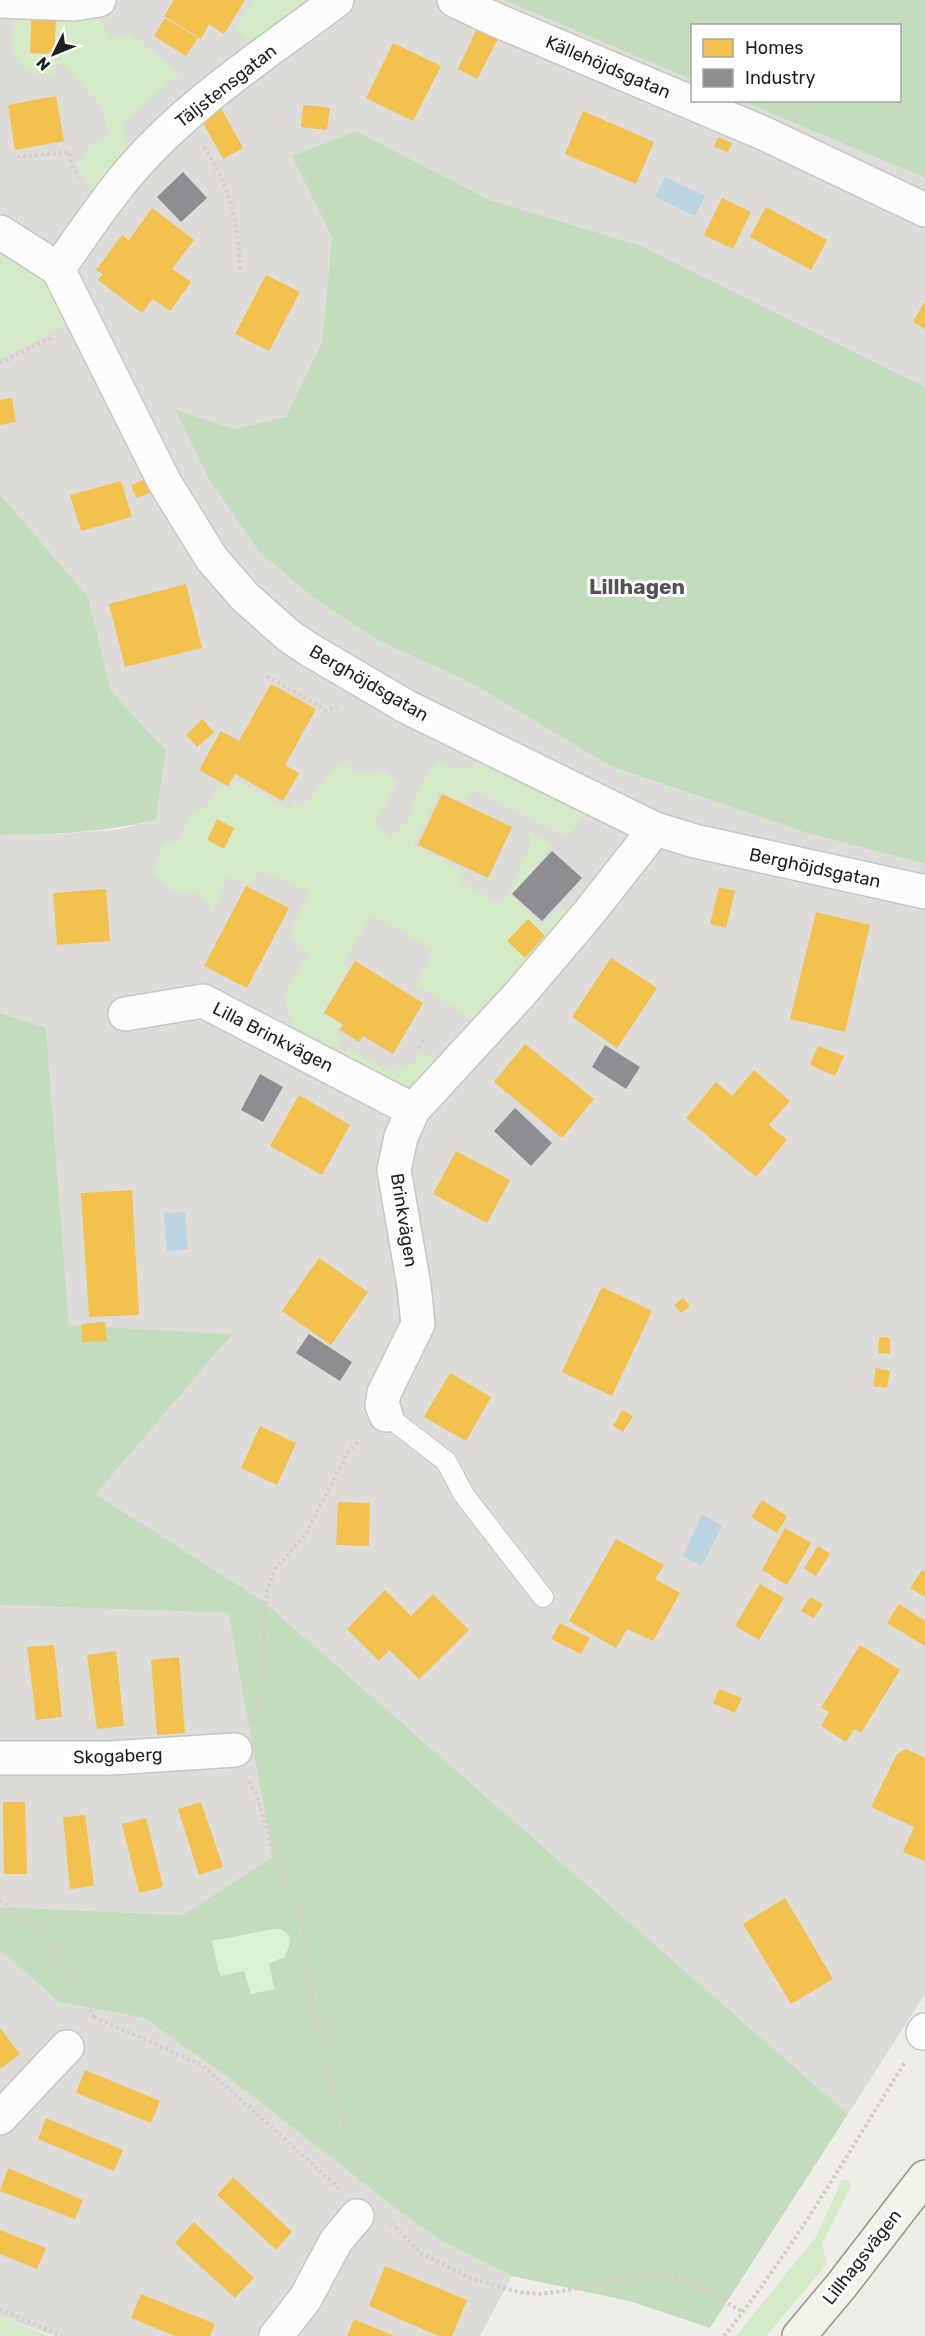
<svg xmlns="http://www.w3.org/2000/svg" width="925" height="2336" font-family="Rubik,sans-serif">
<rect width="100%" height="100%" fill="#eeede8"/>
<g fill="#dddcd9">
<polygon points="0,0 504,0 692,80 692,100 742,101 925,178 925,387 642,246 490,200 356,131 293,156 332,237 322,342 286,418 234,429 176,409 260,553 315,599 377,640 471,683 610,766 810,834 925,864 925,1994 848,2114 263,1601 96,1494 231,1334 69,1325 46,1029 0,1013 0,835 61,834 120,829 156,820 166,750 111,691 88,597 0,494"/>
<polygon points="0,1605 228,1613 273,1856 184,1915 0,1907"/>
<polygon points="0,1950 59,2002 144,2018 229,2078 403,2214 440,2240 512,2276 480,2336 55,2336 0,2316"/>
</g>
<g fill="#d5ebc8">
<polygon points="254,0 322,0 260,49 234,30"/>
<polygon points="22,13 98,13 109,40 130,33 180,73 122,123 130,153 94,197 77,165 89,146 104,139 109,133 102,107 66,67 57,63 55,77 25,70 13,55 13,22"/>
<polygon points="0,249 45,274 72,323 0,358"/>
<polygon points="478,758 586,809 586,814 567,836 474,790 464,802 439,792 414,846 464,872 461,880 462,884 499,902 504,900 530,846 530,838 527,835 529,831 532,832 553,845 511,895 543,926 559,907 574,916 476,1021 416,984 434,950 372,915 343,964 349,968 322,1014 341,1025 335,1033 342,1038 333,1051 292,1026 284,995 310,952 288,937 310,892 258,870 252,883 245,883 227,877 213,911 209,911 208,901 196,891 185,893 173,891 152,873 163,844 179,841 183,834 190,814 206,808 220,784 230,790 236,780 288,809 294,800 300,805 307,802 340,761 358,774 374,773 382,769 398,782 375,823 391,837 407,821 421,785 438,761 457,769 472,768"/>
<polygon points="348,1046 392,1072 414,1064 420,1052 443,1062 422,1085 394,1087 342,1057"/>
<polygon points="842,2180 849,2180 851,2186 822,2244 827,2264 766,2336 736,2336 816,2237"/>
<polygon points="0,2316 48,2336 0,2336"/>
</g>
<g fill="#c4dcbe">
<polygon points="504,0 925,0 925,178 742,101 900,100 900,26 692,26 692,80"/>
<polygon points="356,131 490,200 642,246 925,387 925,864 810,834 610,766 471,683 377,640 315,599 260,553 208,477 175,409 234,429 286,417 322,342 332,237 292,156"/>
<path d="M0 494 88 597 111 691 166 750 156 820C104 832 53 835 0 835Z"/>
<polygon points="0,1013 46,1028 69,1325 232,1334 96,1494 263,1601 848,2114 710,2328 629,2301 512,2276 440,2240 403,2214 229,2078 144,2018 59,2002 0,1950 0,1907 183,1915 273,1856 228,1613 0,1605"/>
</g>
<polygon fill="#d7f4db" points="274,1929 281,1929 289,1935 290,1943 285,1957 269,1963 274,1989 251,1994 244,1971 220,1976 212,1941"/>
<polygon fill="#dcdcd9" points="186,70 201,87 138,142 123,125"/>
<g fill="#bcd3e0">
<polygon points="665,177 705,196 695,216 655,197"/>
<polygon points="185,1212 188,1249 167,1251 164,1213"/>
<polygon points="702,1514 722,1526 702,1566 683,1556"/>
</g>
<g fill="#f2c14e">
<polygon points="174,0 245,0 224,34 209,24 201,39 164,16"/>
<polygon points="165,18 198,38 186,56 154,36"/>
<polygon points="31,20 56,21 54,54 30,53"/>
<polygon points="477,29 498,39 477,79 458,69"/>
<polygon points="393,43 441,66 413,121 366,98"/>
<polygon points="56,96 64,141 15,150 8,105"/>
<polygon points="303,105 330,108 327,130 301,127"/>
<polygon points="221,108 243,148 223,159 201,119"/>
<polygon points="583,111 654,142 636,184 565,154"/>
<polygon points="718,137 732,143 728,152 714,147"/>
<polygon points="722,198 751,212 733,249 704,235"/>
<polygon points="766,207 827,240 811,270 750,237"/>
<polygon points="152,208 194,240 172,269 191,282 170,311 153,299 142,313 98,280 103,274 96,270 122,235 129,240"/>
<polygon points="266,275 300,292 269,351 235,334"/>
<polygon points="925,301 925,329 913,322"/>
<polygon points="12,398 16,422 0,425 0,400"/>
<polygon points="144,480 150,493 136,498 131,485"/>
<polygon points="121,481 132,517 81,531 70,495"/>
<polygon points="186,584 202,648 125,667 109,604"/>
<polygon points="271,684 316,709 285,765 299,773 283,801 235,774 228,786 199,770 221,731 239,741"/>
<polygon points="202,719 214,732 197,747 186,735"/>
<polygon points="442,794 512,827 488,878 418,845"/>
<polygon points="217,819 234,828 224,849 207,840"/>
<polygon points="246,886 289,908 247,988 204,966"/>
<polygon points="719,887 735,891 726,928 710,924"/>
<polygon points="106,889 110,941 57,945 53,893"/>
<polygon points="816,912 870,925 845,1032 790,1019"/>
<polygon points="528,919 545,936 525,958 507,941"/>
<polygon points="611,958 657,988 617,1048 572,1017"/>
<polygon points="355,961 423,1003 393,1054 363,1036 359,1042 340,1030 343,1024 324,1013"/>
<polygon points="525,1044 594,1099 562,1138 494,1082"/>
<polygon points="818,1046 844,1056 835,1076 810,1065"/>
<polygon points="754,1070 790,1101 769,1125 787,1140 756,1177 686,1118 716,1082 732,1096"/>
<polygon points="299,1095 350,1125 322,1175 270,1146"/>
<polygon points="456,1151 510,1180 487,1223 433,1194"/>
<polygon points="132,1190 139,1315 89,1317 81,1193"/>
<polygon points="319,1258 368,1292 331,1345 282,1311"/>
<polygon points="602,1287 652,1311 612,1396 562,1372"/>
<polygon points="683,1298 690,1306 681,1313 674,1305"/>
<polygon points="105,1322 107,1341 82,1342 81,1324"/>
<polygon points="879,1337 890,1338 890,1354 878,1353"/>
<polygon points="876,1368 890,1371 887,1388 873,1386"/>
<polygon points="450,1373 491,1397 466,1441 424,1417"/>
<polygon points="622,1410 633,1416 623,1432 613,1426"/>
<polygon points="260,1426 296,1443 277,1485 241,1468"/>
<polygon points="762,1500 787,1516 777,1533 751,1517"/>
<polygon points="338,1502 370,1503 369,1546 336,1545"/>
<polygon points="785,1528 811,1543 787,1585 762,1570"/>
<polygon points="616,1539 664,1565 655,1579 680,1593 653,1641 627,1629 616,1648 569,1621"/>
<polygon points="818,1546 830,1554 816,1576 804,1568"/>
<polygon points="922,1570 925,1572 925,1597 910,1588"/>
<polygon points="760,1584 784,1598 759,1640 735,1626"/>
<polygon points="385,1590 411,1616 433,1594 469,1630 419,1679 389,1650 379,1661 347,1629"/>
<polygon points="810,1597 823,1604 814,1618 801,1611"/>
<polygon points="899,1604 925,1621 925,1646 887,1623"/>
<polygon points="560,1623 590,1638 581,1654 551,1639"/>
<polygon points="54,1645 62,1717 36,1720 27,1647"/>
<polygon points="860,1645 900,1670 861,1733 854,1729 846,1742 821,1726 829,1712 821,1708"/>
<polygon points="116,1651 124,1726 97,1729 87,1655"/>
<polygon points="179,1657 185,1733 157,1735 151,1660"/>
<polygon points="719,1689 742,1698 735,1713 713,1703"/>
<polygon points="906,1749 925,1758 925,1861 903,1852 914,1827 871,1807 897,1754"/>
<polygon points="3,1802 25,1802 27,1874 4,1874"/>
<polygon points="201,1802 223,1867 199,1875 178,1809"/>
<polygon points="85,1815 94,1886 70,1889 63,1817"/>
<polygon points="146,1818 163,1887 139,1893 122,1824"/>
<polygon points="785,1898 833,1979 791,2004 743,1924"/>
<polygon points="0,2028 20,2054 0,2069"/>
<polygon points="85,2070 160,2101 151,2123 76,2093"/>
<polygon points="46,2118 123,2150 114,2171 38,2139"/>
<polygon points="8,2168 83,2200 75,2219 0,2191"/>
<polygon points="233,2177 292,2232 276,2250 217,2195"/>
<polygon points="194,2222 254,2278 235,2298 175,2243"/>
<polygon points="0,2230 46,2248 37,2269 0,2254"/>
<polygon points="385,2266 467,2300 452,2336 439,2336 369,2306"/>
<polygon points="141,2294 215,2324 210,2336 175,2336 131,2318"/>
<polygon points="354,2319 394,2336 347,2336"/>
</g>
<g fill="#8d8d92">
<polygon points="183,172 207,198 181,222 157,197"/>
<polygon points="552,851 582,878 542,921 512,894"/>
<polygon points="605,1045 640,1067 626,1089 592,1067"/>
<polygon points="260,1074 283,1087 263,1122 241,1110"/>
<polygon points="515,1108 552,1143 531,1166 494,1131"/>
<polygon points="309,1334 352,1362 340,1381 296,1353"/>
</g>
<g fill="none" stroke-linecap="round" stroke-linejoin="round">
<defs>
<polyline id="lane" points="386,1415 446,1461 464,1495 543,1597"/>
<g id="street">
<polyline points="454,0 494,19 763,133 925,210"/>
<polyline points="0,1 74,4 99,0"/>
<polyline points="0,232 58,269 165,483 212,559 245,597 289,636 310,650 407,707 655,829 695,841 925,892"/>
<path d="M58 269C82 236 105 200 132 169 190 102 267 53 337 0"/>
<polyline points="125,1014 203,1001 413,1110"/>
<polyline points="386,1415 382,1405 384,1393 418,1324 414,1286 394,1170 401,1137 413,1110 519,995 588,914 655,829"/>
<polyline points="0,1758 111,1758 235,1750"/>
<polyline points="923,2033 925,2030"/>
<polyline points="0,2118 67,2047"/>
<polyline points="276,2336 305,2299 336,2241 357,2216"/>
</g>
<polyline id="secondary" points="799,2336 841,2286 925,2177"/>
</defs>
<use href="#lane" stroke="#c6c6c4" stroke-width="22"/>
<use href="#street" stroke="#c6c6c4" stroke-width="36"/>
<use href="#secondary" stroke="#929880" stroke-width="36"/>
<g stroke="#d7ccc8" stroke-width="4" stroke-dasharray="3 3" stroke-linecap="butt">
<path d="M204 147C230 185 239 226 240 272"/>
<polyline points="17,157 69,152 71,163 79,177"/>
<polyline points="0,363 53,337"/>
<polyline points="267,676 325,710 337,707"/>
<polyline points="419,1048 424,1038"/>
<polyline points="254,1723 261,1698 267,1591 275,1569 305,1535 348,1452 361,1439"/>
<polyline points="249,1781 257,1796 276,1861 302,1918 313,2008 331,2079 361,2182"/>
<polyline points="0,1900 55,1947 94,2017"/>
<polyline points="94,2017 202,2065 339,2188"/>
<polyline points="391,2223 422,2254 470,2278 518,2292 539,2294 563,2291 652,2274 677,2277 699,2287 743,2312"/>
<polyline points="0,2309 62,2336"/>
<path d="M724 2336C792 2251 847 2155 905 2062"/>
</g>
<use href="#lane" stroke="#fcfcfc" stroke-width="20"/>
<use href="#street" stroke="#fcfcfc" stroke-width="33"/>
<use href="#secondary" stroke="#f1f3eb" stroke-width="33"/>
</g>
<g text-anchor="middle" stroke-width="6" stroke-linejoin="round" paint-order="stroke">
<g font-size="18" fill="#1f1f1f" stroke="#fff">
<text transform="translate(608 67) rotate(23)" y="6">Källehöjdsgatan</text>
<text transform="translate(226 86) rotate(-38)" y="6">Täljstensgatan</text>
<text transform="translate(369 683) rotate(30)" y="6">Berghöjdsgatan</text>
<text transform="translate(815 868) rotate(12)" y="6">Berghöjdsgatan</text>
<text transform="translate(273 1037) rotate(27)" y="6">Lilla Brinkvägen</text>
<text transform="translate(404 1220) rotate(81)" y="6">Brinkvägen</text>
<text transform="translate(118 1756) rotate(-2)" y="6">Skogaberg</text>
<text transform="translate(862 2257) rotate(-52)" y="6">Lillhagsvägen</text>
</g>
<g font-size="21" font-weight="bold" fill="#525252" stroke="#fff">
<text x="637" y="594">Lillhagen</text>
</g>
</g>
<rect x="691" y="24" width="210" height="78" fill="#ffffff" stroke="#a5a5a5" stroke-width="1.5"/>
<rect x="703" y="39" width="30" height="18" fill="#f2c14e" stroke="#a5a5a5" stroke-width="1.5"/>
<text x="745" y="54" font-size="18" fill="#1f1f1f">Homes</text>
<rect x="703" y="69" width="30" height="18" fill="#8d8d92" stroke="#a5a5a5" stroke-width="1.5"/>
<text x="745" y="84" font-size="18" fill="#1f1f1f">Industry</text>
<g transform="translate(54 54) rotate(227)" stroke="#ffffff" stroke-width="4.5" paint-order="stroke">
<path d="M0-4.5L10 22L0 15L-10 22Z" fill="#1f1f1f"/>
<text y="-9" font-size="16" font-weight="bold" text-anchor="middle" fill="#1f1f1f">N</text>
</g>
</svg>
